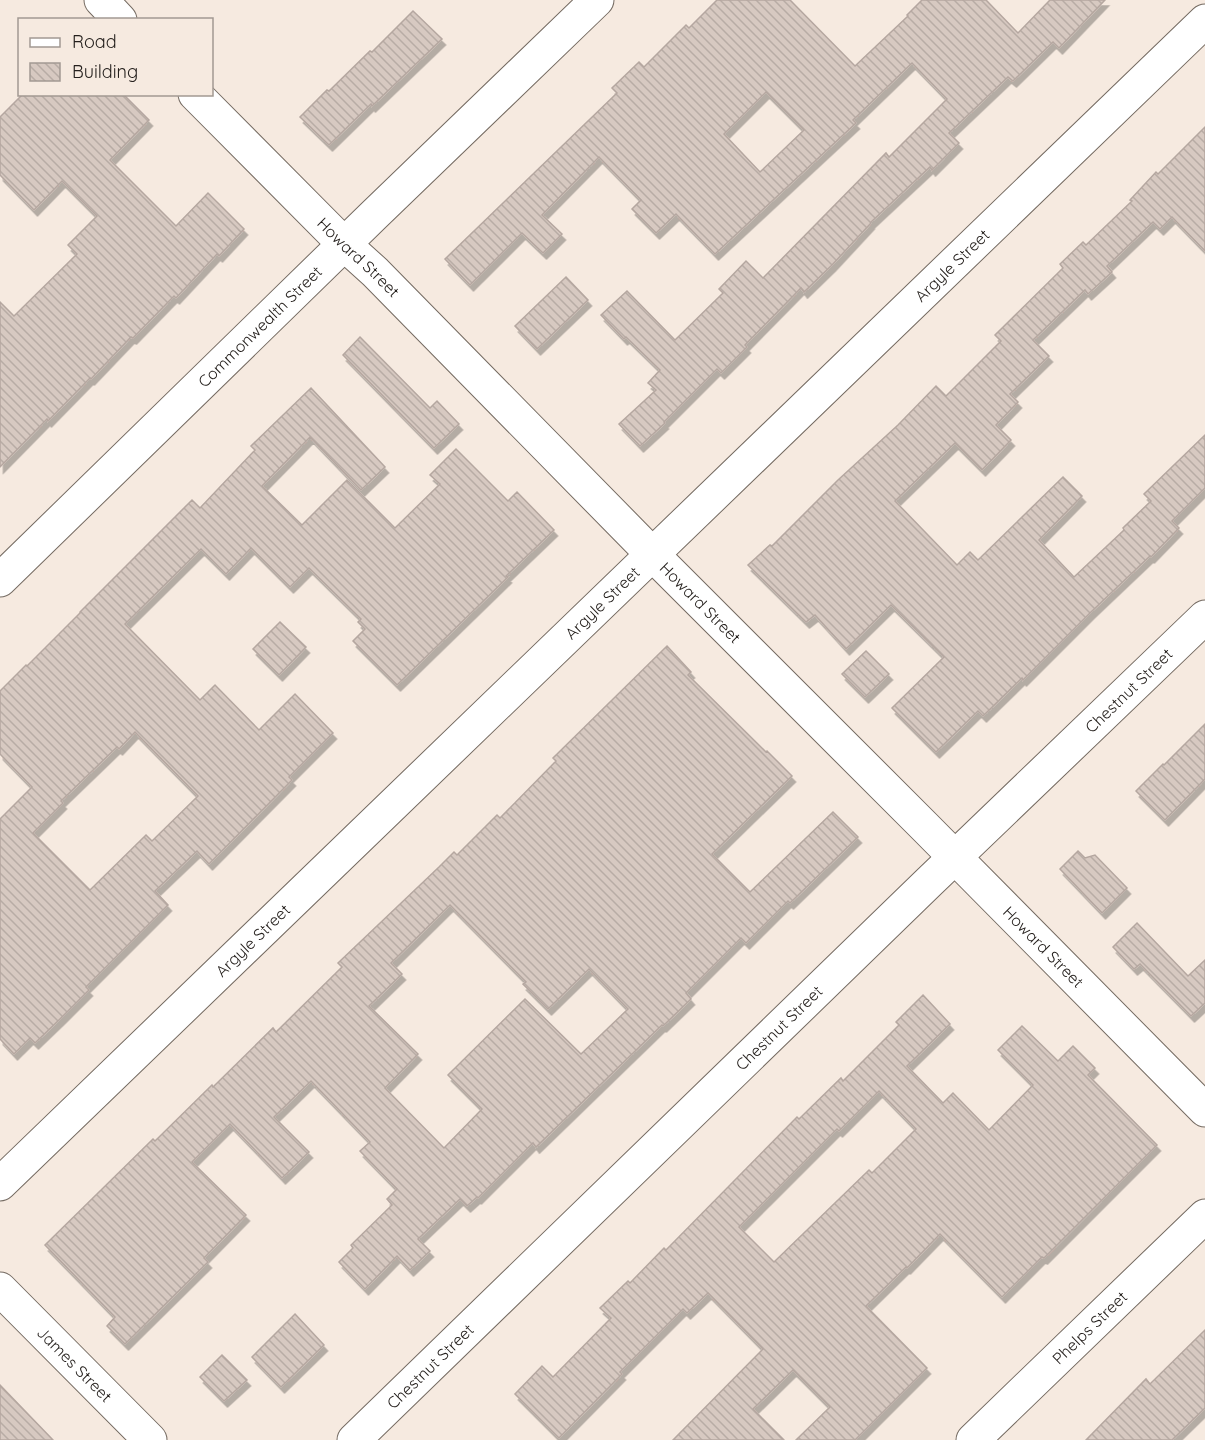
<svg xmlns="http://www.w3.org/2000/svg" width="1205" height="1440" font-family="Quicksand,sans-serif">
<defs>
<pattern id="building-back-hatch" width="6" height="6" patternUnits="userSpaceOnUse" patternTransform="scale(1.5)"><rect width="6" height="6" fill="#d7c9c1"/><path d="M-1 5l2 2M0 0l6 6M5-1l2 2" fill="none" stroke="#b8aca5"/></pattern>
<filter id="shadow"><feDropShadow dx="3.5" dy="6" stdDeviation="0" flood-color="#0004"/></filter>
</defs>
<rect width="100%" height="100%" fill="#f6eae0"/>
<g fill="url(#building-back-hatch)" stroke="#b5a7a0" stroke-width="1.5" fill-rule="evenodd" filter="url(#shadow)">
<path d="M717 0H790L855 66 908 16 907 15 922 0H986L1018 33 1050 0H1105L1059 48 1053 42 1013 81 1008 77 949 133 959 143 932 170 930 167 871 222V223L832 265 804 292 801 288 745 345 747 347 721 373 717 369 664 422 665 423 640 446 619 424 656 390 648 383 660 370 626 337 624 339 601 315 627 291 675 340 723 293 719 289 746 261 763 278 886 153 889 157 947 99 912 63 853 120 856 123 715 254 676 214 656 233 632 209 641 200 599 157 542 215 562 234 543 253 522 233 470 285 445 259 617 93 612 88 639 62 644 67 686 25 689 28ZM766 92 804 130 760 172 724 134Z"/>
<polygon points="413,11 442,39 372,106 371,104 329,145 300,117 327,90 329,91 370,51 372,52"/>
<polygon points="23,94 123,94 149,120 110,160 176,226 208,193 244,229 219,256 217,254 176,298 174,296 133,338 131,337 91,379 90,378 48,421 47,419 0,467 0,302 14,316 77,254 68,245 97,216 62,181 34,210 0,175 0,117"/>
<polygon points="1205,127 1205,251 1172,217 1160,229 1153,222 1107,266 1112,272 1088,294 1085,290 1033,340 1049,356 1010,394 1018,402 996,425 1011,440 982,470 955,443 895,501 957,565 970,552 978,560 1063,477 1082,496 1039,540 1074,577 1124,530 1123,528 1151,501 1144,494 1205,435 1205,488 1172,521 1179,528 1151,557 1150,556 1091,612 1023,680 1022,678 983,716 978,711 936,752 892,708 944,657 891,605 846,649 815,615 806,622 748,565 770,545 772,546 838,480 898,425 936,386 946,396 1001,341 995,335 1063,268 1060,264 1083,242 1086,245 1132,201 1130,200 1156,172 1158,174"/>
<polygon points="566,277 588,300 537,349 515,326"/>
<polygon points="360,337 430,408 437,401 459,424 434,448 343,355"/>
<path d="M311 388 385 467 361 490 310 437 262 486 302 525 347 480 395 528 440 484 430 475 456 449 508 501 517 492 554 530 506 576 508 577 397 685 353 641 365 629 358 622 361 619 309 568 290 587 251 548 226 574 201 549 125 624 200 700 215 685 259 730 295 694 333 733 289 777 292 780 209 864 197 851 155 891 168 905 86 987 89 990 60 1019 35 1043 30 1038 14 1054 0 1039V819L32 787 0 754V691L26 665 27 666 80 613V612L192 500 200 508 255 450 251 446ZM135 732 198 796 152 841 146 835 90 890 33 833 63 803 61 801 117 747 119 749Z"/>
<polygon points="280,622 306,647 279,675 253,649"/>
<path d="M667 646 691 672 688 675 766 752 767 751 792 776 712 854 750 892 833 812 858 837 790 903 788 901 746 943 741 938 686 993 691 999 663 1026 662 1025 536 1147 533 1143 478 1198 477 1197 467 1206 460 1199 418 1239 430 1251 410 1270 397 1256 365 1289 339 1262 353 1248 351 1245 392 1205 387 1199 397 1189 360 1151 370 1142 311 1081 274 1117 309 1152 282 1178 230 1124 192 1162 246 1215 204 1258 208 1262 125 1344 107 1326 115 1317 45 1245 153 1139 155 1141 212 1085 213 1087 273 1028 276 1032 342 967 338 963 439 867 454 852 457 855 497 815 500 818 556 761 553 758ZM450 905 526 982 523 984 548 1009 589 969 628 1009 581 1054 525 999 448 1075 482 1109 444 1148 385 1088 418 1054 369 1006 402 974 391 963Z"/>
<polygon points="866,651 889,674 865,697 842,674"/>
<polygon points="1205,724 1205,779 1165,820 1136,791 1163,764 1164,765"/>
<polygon points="1078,851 1085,858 1095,855 1127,888 1102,913 1060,869"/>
<polygon points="1137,923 1188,976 1205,960 1205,1003 1191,1016 1140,964 1134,969 1113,947"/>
<path d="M923 995 950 1024 907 1066 943 1103 953 1093 989 1130 1033 1085 998 1050 1022 1026 1058 1061 1073 1046 1095 1068 1088 1075 1157 1145 1044 1258 1042 1257 1002 1297 940 1234 907 1268 906 1267 866 1306 927 1368 855 1440H796L830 1407 793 1370 753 1409 784 1440H673L763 1349 708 1293 687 1313 683 1309 620 1372 622 1374 559 1438 515 1394 542 1366 553 1377 611 1318 600 1308 628 1281 630 1283 664 1248 666 1250 797 1117 799 1119 841 1078 843 1081 899 1025 896 1022ZM879 1091 916 1129 872 1173 869 1170 774 1262 739 1227 837 1129 839 1131Z"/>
<polygon points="295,1314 324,1345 281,1387 252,1357"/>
<polygon points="1205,1330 1205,1408 1172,1440 1086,1440 1146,1379 1150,1384"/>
<polygon points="222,1355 247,1380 224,1401 200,1377"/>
<polygon points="0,1385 53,1440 0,1440"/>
</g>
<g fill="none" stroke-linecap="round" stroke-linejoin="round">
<defs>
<g id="minor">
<polyline points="101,0 120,20"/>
<path id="s1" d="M195 94 344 244 375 272 652 554 926 828 1205 1110"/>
<path id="s2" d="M0 580 373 216 597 0"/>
<path id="s3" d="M0 1184 1205 21"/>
<path id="s4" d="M0 1289 150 1440"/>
<path id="s5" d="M354 1440 928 883 1205 617"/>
<path id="s6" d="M973 1440 1205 1216"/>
</g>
</defs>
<use href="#minor" stroke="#746a61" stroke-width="35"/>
<use href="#minor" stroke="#fff" stroke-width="33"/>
</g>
<g text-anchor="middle" stroke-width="4.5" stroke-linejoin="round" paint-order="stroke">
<g font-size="16" fill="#25201d" stroke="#f6eae0">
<text dy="6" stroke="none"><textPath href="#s1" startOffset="231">Howard Street</textPath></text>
<text dy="6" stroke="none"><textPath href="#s3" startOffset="1323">Argyle Street</textPath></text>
<text dy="6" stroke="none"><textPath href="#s2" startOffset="363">Commonwealth Street</textPath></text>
<text dy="6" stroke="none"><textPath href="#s3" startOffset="837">Argyle Street</textPath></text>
<text dy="6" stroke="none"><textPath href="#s1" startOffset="717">Howard Street</textPath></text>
<text dy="6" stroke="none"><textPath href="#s5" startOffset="1078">Chestnut Street</textPath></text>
<text dy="6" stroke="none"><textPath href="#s3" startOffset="351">Argyle Street</textPath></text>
<text dy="6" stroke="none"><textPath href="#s1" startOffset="1203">Howard Street</textPath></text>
<text dy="6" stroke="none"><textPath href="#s5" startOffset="592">Chestnut Street</textPath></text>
<text dy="6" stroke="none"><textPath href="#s6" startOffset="162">Phelps Street</textPath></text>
<text dy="6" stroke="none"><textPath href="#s4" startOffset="106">James Street</textPath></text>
<text dy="6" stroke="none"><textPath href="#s5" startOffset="106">Chestnut Street</textPath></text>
</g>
</g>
<rect x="18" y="18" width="195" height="78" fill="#f6eae0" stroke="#a29992" stroke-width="1.5"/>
<rect x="30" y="38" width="30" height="9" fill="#ffffff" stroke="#a29992" stroke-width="1.5"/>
<text x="72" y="48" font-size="18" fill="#25201d">Road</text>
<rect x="30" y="63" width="30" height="18" fill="url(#building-back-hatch)" stroke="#a29992" stroke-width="1.5"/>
<text x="72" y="78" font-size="18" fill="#25201d">Building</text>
</svg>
